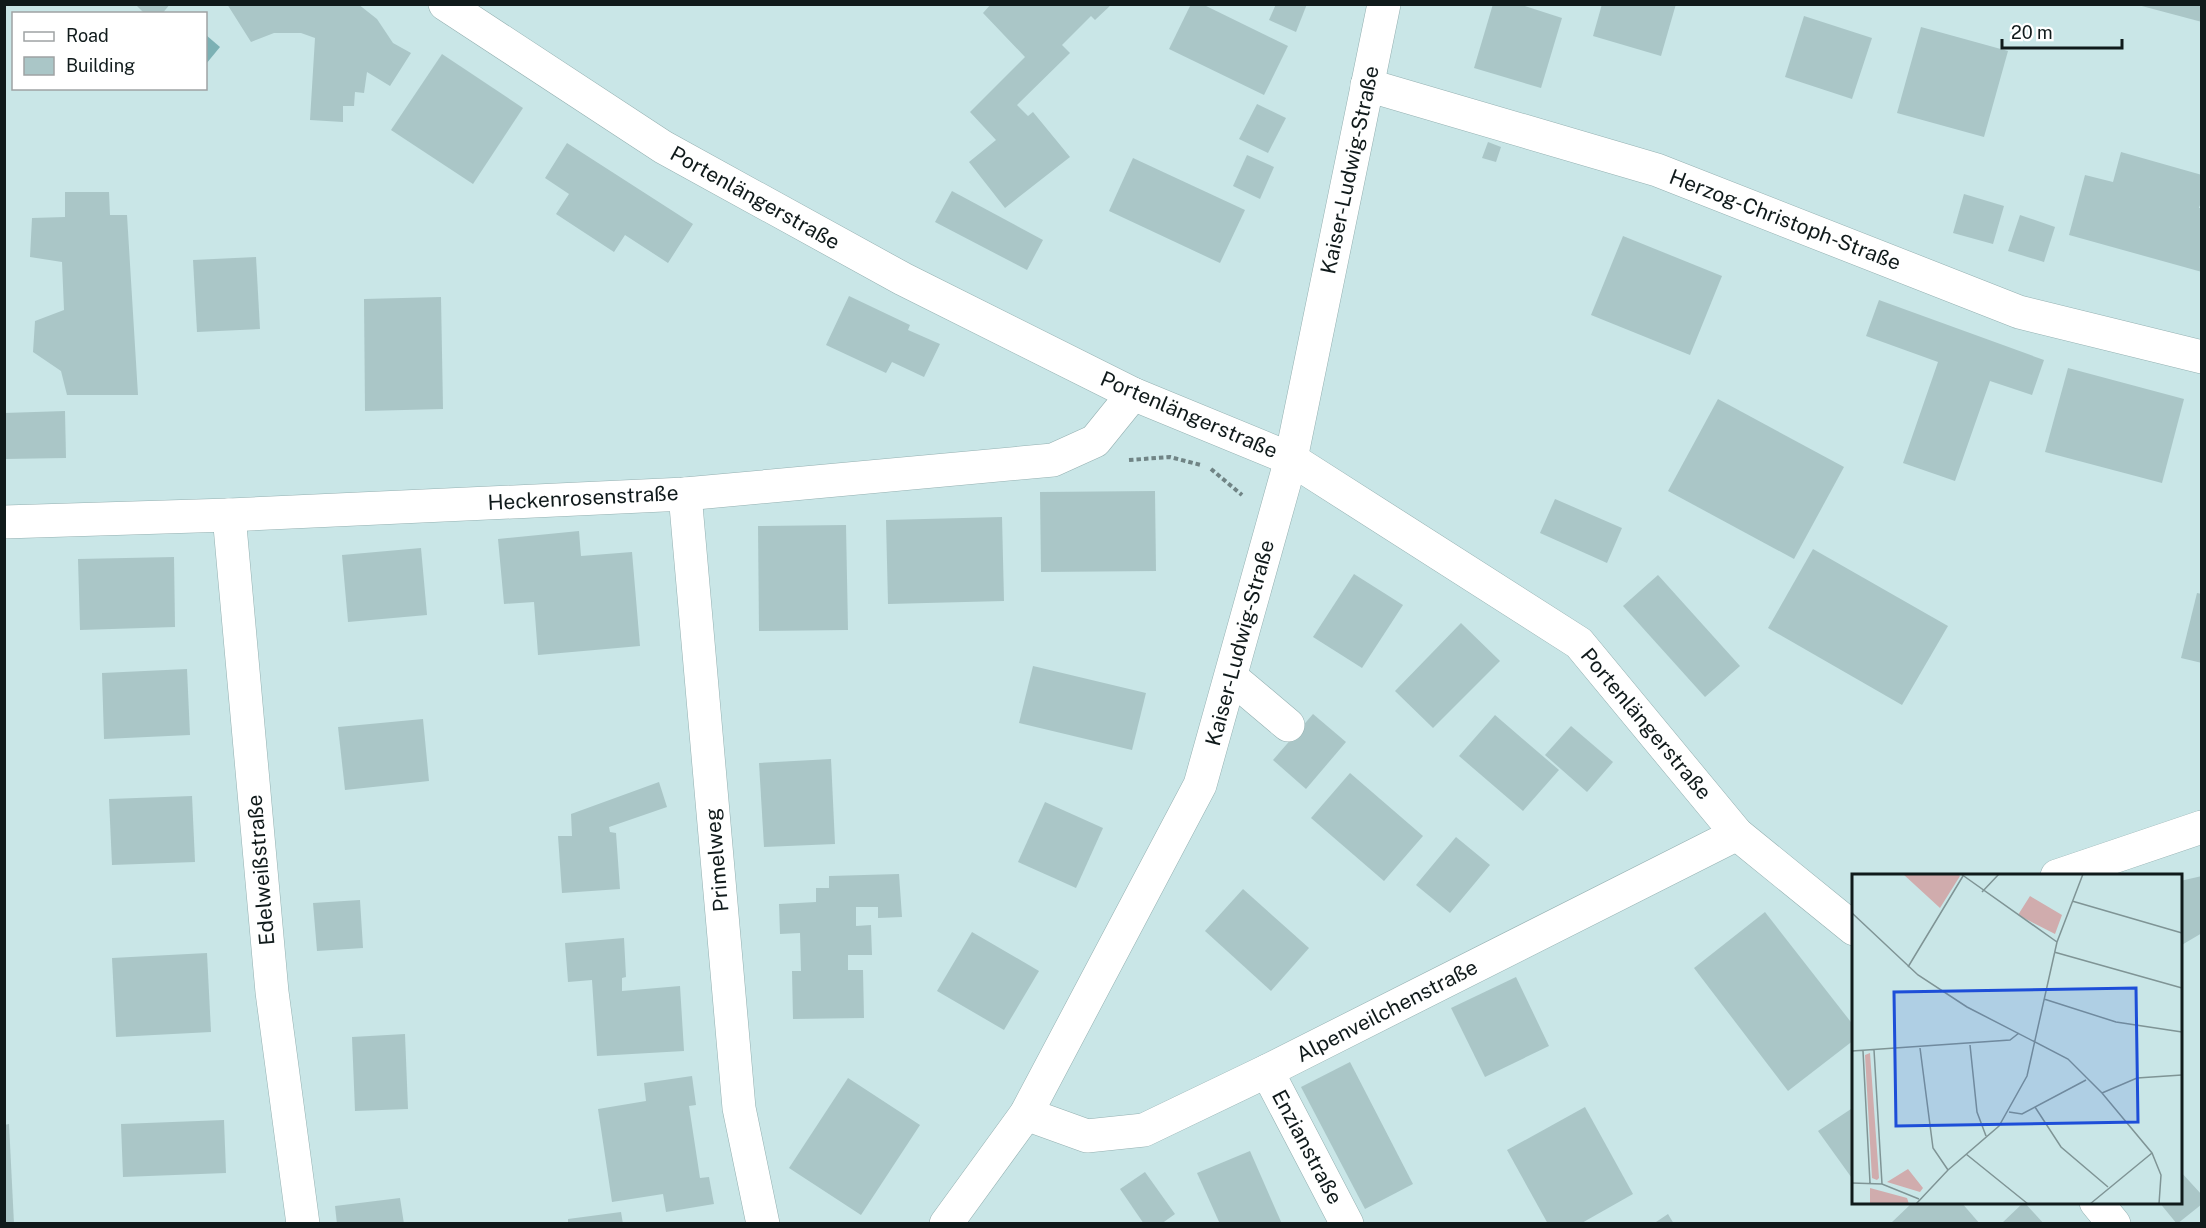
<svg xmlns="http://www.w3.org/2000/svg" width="2206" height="1228" font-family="'Public Sans',sans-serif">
<rect width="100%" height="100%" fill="#c9e6e7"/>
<polygon fill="#7cb1b4" points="206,35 220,47 206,64"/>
<g fill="#aac6c7">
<polygon points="135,4 170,4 162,14 145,14"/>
<polygon points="227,4 358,4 377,19 393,43 411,53 390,86 367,72 364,93 355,92 354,106 343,106 343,122 310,120 315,38 301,33 274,33 251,42"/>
<polygon points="991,4 1112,4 1095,20 1091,16 1062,45 1070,53 1017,105 1028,116 1033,112 1070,157 1005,208 969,162 996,140 970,112 1025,57 983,13"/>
<polygon points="1191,4 1202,4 1288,46 1264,95 1169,49"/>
<polygon points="1276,4 1307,4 1296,32 1269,20"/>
<polygon points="1493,4 1519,4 1562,18 1541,88 1474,68"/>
<polygon points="1602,4 1676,4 1661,56 1593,36"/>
<polygon points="2138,4 2202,4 2202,22 2138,5"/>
<polygon points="1804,16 1872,38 1852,99 1785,77"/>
<polygon points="1921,27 2008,51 1984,137 1897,113"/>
<polygon points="442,54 523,108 473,184 391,130"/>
<polygon points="1257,104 1286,118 1268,153 1239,139"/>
<polygon points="1488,142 1501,147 1496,162 1482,158"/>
<polygon points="567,143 693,224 668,263 625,235 614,252 556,214 569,194 545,178"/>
<polygon points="2121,152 2202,175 2202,199 2199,208 2202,208 2202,272 2069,235 2085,175 2113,182"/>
<polygon points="1247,155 1274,167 1260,199 1233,186"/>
<polygon points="1133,158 1245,210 1220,263 1109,211"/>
<polygon points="952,191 1043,240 1027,270 935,222"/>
<polygon points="65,192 109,192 110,215 127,215 138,395 67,395 61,371 33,352 35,321 64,310 62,262 30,257 32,218 65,217"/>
<polygon points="1964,194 2004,206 1993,244 1953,233"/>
<polygon points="2020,215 2055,227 2044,262 2008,251"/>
<polygon points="1623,236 1722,276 1690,355 1591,315"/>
<polygon points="256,257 260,329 197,332 193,260"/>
<polygon points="849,296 910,325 908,330 940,344 924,377 892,362 886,373 826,345"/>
<polygon points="441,297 443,409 365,411 364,299"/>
<polygon points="1879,300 2044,360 2032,395 1990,381 1955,481 1903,463 1938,362 1866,336"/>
<polygon points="2068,368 2184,399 2162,483 2045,452"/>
<polygon points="1718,399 1844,467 1794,559 1668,491"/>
<polygon points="65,411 66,458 4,459 4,413"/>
<polygon points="1155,491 1156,571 1041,572 1040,492"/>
<polygon points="1555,499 1622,528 1607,563 1540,533"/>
<polygon points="1002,517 1004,601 888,604 886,520"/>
<polygon points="846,525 848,630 759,631 758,526"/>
<polygon points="579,531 581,556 632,552 640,646 538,655 534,602 504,604 498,539"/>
<polygon points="421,548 427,615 348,622 342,555"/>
<polygon points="1813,549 1948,626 1902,705 1768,628"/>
<polygon points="174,557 175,627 80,630 78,559"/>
<polygon points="1354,574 1403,605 1362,668 1313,637"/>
<polygon points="1658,575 1740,666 1705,697 1623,606"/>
<polygon points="2197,593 2202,594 2202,663 2181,658"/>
<polygon points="1461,623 1500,661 1433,728 1395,691"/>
<polygon points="1033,666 1146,693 1132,750 1019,723"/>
<polygon points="187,669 190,735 104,739 102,673"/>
<polygon points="1313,714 1346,742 1306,789 1273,760"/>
<polygon points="1495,715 1559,770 1523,811 1459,756"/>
<polygon points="423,719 429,781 345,790 338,727"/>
<polygon points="1571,726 1613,762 1587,792 1545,755"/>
<polygon points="831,759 835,844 764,847 759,763"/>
<polygon points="1350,773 1423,836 1384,881 1311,818"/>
<polygon points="659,782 667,807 609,827 610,832 616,833 620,889 562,893 558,836 572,836 571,814"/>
<polygon points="192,796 195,862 112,865 109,799"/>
<polygon points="1045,802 1103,828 1076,888 1018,862"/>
<polygon points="1456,837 1490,865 1450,913 1416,885"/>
<polygon points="899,874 902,917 878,918 878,907 856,907 856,926 871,925 872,955 848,955 848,970 863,970 864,1018 793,1019 792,971 801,971 800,933 780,934 779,904 816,902 816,888 829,888 829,876"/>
<polygon points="2202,876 2202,933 2180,946 2180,881"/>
<polygon points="1243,889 1309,948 1271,991 1205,931"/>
<polygon points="360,900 363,948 317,951 313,903"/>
<polygon points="1765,912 1854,1026 1854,1040 1788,1091 1694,968"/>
<polygon points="972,932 1039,971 1004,1030 937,991"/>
<polygon points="624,938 626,977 622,978 622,991 680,986 684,1051 597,1056 592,980 568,982 565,943"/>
<polygon points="207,953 211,1032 116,1037 112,958"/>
<polygon points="1516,977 1549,1046 1485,1077 1451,1008"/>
<polygon points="405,1034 408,1109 355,1111 352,1037"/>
<polygon points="1350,1062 1413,1184 1365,1209 1301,1087"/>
<polygon points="692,1076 696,1105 689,1106 700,1178 709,1177 714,1204 666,1212 663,1194 612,1202 598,1109 646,1101 644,1083"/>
<polygon points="848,1078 920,1125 861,1215 789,1168"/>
<polygon points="1585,1107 1633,1194 1580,1224 1548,1224 1507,1150"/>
<polygon points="1854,1107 1854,1181 1818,1131"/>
<polygon points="224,1120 226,1173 123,1177 121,1124"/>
<polygon points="9,1124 14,1224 4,1224 4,1125"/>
<polygon points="1250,1151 1282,1224 1220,1224 1197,1173"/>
<polygon points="2180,1171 2202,1195 2202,1204 2177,1224 2159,1202 2180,1202"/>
<polygon points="1145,1172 1175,1214 1161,1224 1144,1224 1120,1189"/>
<polygon points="400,1198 404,1224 337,1224 335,1206"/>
<polygon points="1913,1202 1961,1202 1980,1224 1890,1224"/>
<polygon points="2024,1202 2044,1224 2001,1224"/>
<polygon points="621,1212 623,1224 568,1224 568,1219"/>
<polygon points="1668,1214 1674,1224 1653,1224"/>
</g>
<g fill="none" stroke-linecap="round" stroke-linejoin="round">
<defs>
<g id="minor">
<polyline points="445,4 663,147 903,279 1133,394 1291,459 1579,643 1737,834 1854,929"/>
<polyline points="1367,85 1657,170 2019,312 2202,357"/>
<polyline points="685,494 739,1108 763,1224"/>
<polyline points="229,515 272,992 303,1224"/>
<polyline points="4,522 229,515 685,494 1053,460 1095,441 1133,394"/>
<polyline points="1231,677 1288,725"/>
<polyline points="2057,876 2202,827"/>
<polyline points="1267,1071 1347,1224"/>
<polyline points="1026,1114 1087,1136 1144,1130 1267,1071 1737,834"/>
<polyline points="2096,1202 2114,1224"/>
<polyline points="946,1224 1026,1114 1200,785 1291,459 1384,4"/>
</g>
</defs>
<use href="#minor" stroke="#94b0b1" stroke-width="34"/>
<g stroke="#708485" stroke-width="4" stroke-dasharray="4.5 3" stroke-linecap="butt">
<polyline points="1129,460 1170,457 1201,465"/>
<polyline points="1211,469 1242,495"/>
</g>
<use href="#minor" stroke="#fff" stroke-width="33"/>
</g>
<g text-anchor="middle" stroke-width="4.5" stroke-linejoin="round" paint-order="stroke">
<g font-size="21" fill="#101a1b" stroke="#fff">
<text transform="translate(1350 170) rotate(-78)" y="7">Kaiser-Ludwig-Straße</text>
<text transform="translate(755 198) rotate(29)" y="7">Portenlängerstraße</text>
<text transform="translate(1785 220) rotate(21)" y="7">Herzog-Christoph-Straße</text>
<text transform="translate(1189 415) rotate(23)" y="7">Portenlängerstraße</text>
<text transform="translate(583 498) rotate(-3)" y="7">Heckenrosenstraße</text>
<text transform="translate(1240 643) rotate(-75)" y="7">Kaiser-Ludwig-Straße</text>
<text transform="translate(1646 724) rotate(50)" y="7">Portenlängerstraße</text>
<text transform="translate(717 860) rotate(-95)" y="7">Primelweg</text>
<text transform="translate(261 870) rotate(-95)" y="7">Edelweißstraße</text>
<text transform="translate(1387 1011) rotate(-27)" y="7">Alpenveilchenstraße</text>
<text transform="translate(1307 1147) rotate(62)" y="7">Enzianstraße</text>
</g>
</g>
<g transform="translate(1852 874)">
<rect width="330" height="330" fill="#c9e6e7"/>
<path d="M51 0H105L108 2 88 34ZM178 22 210 41 203 60 166 41ZM18 179 27 304 25 306 20 304 13 181ZM56 295 71 314 68 318 35 308Z" fill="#d0acad"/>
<path d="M18 314 55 324 57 330H18Z" fill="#d0acad"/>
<path fill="none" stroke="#7f9495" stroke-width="1.5" d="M109 0 205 68M130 18 147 0M220 27 330 59M0 39 66 101 115 133 216 185 250 219 300 279 309 301 307 330M202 78 330 114M56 93 111 2M192 125 264 148 330 158M118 171 125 238 134 262M68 174 81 274 96 296M22 176 30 310M0 177 158 166 167 159M11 177 18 309M250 219 285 204 330 201M183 233 209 273 256 313M157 238 170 240 234 206M114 280 176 330M0 309 30 310 67 325M64 330 96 296 147 252 175 202 205 68 231 0M238 330 300 279"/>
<path fill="#1d4ed8" fill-opacity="0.15" stroke="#1d4ed8" stroke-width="3" d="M284 114 286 248 44 252 42 118Z"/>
<rect width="330" height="330" fill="none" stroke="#101a1b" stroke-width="3"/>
</g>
<rect width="2206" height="1228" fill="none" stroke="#101a1b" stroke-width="12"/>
<rect x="12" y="12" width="195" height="78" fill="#ffffff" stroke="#9fa3a4" stroke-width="1.5"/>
<rect x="24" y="32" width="30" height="9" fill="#ffffff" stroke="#9fa3a4" stroke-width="1.5"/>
<text x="66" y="42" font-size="18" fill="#101a1b">Road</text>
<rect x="24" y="57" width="30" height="18" fill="#aac6c7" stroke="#9fa3a4" stroke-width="1.5"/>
<text x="66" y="72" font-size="18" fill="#101a1b">Building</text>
<path d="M2002 39v9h120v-9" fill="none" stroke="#101a1b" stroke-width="3"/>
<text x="2011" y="39" font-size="18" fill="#101a1b" stroke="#ffffff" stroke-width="4.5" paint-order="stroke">20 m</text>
</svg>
